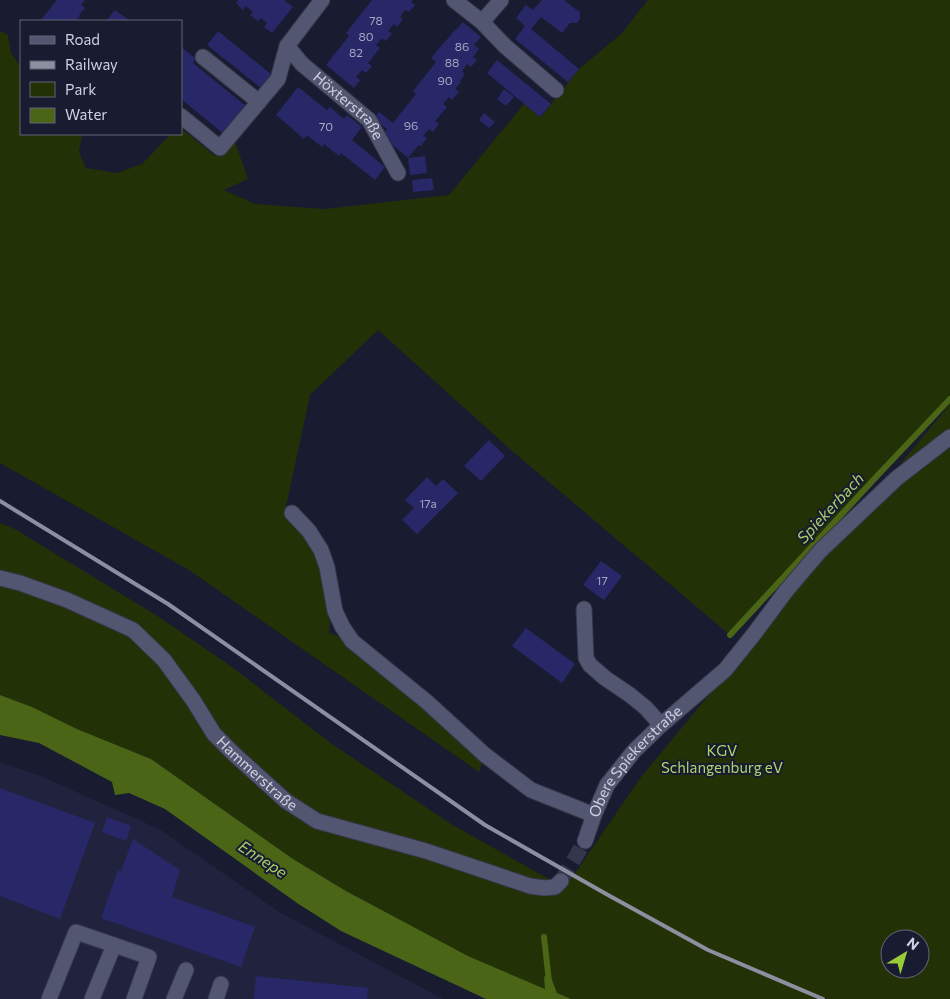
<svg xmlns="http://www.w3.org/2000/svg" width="950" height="999" font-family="Commissioner,sans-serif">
<rect width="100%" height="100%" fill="#191b31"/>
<polygon fill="#21233e" points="0,762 41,776 159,829 281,913 443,999 0,999"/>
<g fill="#223106" fill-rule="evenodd">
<polygon points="648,0 950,0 950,399 878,475 730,635 511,450 378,330 310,395 284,516 304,535 316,554 322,579 330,622 329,633 352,641 485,755 479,772 189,570 0,463 0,31 8,35 11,53 21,67 21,134 82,134 79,152 86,168 117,173 142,164 171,134 181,134 181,128 215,156 233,136 248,179 224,190 255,204 325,209 449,195 524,104 541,117 579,69 622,33"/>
<path d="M950 404V999H571L546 990 468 956 346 891 293 859 151 759 77 729 32 707 0 695V523L15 529 159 617 232 667 332 744 451 824 565 888 641 777ZM890 939H920V969H890Z"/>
</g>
<polygon fill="#496515" points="0,695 32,707 77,729 151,759 293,859 346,891 468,956 545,989 544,976 552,980 557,993 571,999 486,999 341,931 297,903 165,809 129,793 115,795 112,782 39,743 0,735"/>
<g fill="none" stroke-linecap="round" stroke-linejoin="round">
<g stroke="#496515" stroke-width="6">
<polyline points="730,635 878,475 950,399"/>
<polyline points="544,937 551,999"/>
</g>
</g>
<g fill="#282767">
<polygon points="57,0 85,0 81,5 85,8 79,15 80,16 76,21 40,21"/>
<polygon points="238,0 284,0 293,7 272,33 264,27 267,23 261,18 258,21 250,15 253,12 246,6 243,10 236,3"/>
<polygon points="372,0 413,0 411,2 415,5 409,12 405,10 400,17 403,19 397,27 394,24 388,31 392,34 385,41 382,38 376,45 380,48 368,63 372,66 366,73 362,70 356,77 360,80 354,88 326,65 349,36 346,33"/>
<polygon points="542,0 564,0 578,11 580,11 580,19 577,23 570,23 562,33 541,17 531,29 579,69 568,82 515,39 525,26 516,18 526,5 533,10"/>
<polygon points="115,10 130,21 106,21"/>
<polygon points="463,22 481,37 474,45 479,49 473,57 477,60 471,67 467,64 462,71 465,74 460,81 461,82 455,89 459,92 452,100 449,97 443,104 447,107 435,121 439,124 433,132 429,129 423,136 427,138 421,146 419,145 408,158 382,136 387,129 374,119 379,112 393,123 416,94 413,91 436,62 431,58 455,30 456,30"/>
<polygon points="218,31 272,75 261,88 207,45"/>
<polygon points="181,47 196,59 193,63 246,106 224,134 181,99"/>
<polygon points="497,60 551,104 540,117 487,73"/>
<polygon points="298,87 327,110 330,107 344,119 347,115 362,127 352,140 385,167 375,180 341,153 339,156 324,144 322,147 307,135 304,139 276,115"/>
<polygon points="504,89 514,97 506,106 497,99"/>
<polygon points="484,113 495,122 489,128 479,120"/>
<polygon points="425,156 427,173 410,175 408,158"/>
<polygon points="432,178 434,190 413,192 412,180"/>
<polygon points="489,440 505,456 481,481 464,466"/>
<polygon points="427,477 436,486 443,479 458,493 417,534 402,520 414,508 405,500"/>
<polygon points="601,561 622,576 604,600 583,585"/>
<polygon points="526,628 575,664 562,683 512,646"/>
<polygon points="0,788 95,823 60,919 0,896"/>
<polygon points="107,817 131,826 126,841 102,832"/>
<polygon points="133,839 180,870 172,897 255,927 241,967 101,918 118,870 121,871"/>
<polygon points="256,976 368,988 367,999 254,999"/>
</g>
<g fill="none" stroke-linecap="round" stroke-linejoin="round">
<polyline stroke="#34364b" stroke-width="15" stroke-dasharray="15 8" stroke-linecap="butt" points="561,881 585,841"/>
<defs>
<g id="minor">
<path id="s1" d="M322 0 287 46 302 64 369 120 398 173"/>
<polyline points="454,0 482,22 505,46 556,90"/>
<polyline points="482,22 501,0"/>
<polyline points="203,57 259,102"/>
<polyline points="181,116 220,148 278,79 287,46"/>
<polyline points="292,513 309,531 321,550 327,567 335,611 342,626 352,641 427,702 485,755 531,790 594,815"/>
<path id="s2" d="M0 578 20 583 67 600 133 630 164 660 193 700 214 734 234 754 286 801 317 821 426 851 530 886 544 888 555 887 561 881"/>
<polyline points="584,609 586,658 590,665 605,678 630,695 646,708 661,725"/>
<path id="s3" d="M585 841 594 815 607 785 634 751 661 725 725 670 754 634 786 591 820 551 897 478 950 437"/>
<polyline points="49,999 76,932 149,957 134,999"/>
<polyline points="92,999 114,945"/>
<polyline points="174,999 186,970"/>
<polyline points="216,999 221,984"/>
</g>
</defs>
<use href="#minor" stroke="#353648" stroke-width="17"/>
<use href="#minor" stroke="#535671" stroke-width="15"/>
<polyline stroke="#8d8fa1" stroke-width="4" points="0,501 168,604 485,825 608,895 708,950 823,999"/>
</g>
<g text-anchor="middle" stroke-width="4" stroke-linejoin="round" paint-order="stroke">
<g font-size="12" fill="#a5a6c2">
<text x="376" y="25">78</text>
<text x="366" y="41">80</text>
<text x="462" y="51">86</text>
<text x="356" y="57">82</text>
<text x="452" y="67">88</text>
<text x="445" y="85">90</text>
<text x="411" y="130">96</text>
<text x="326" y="131">70</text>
<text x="428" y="508">17a</text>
<text x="602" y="585">17</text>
</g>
<g font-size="15" fill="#cfd1e1" stroke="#191b31">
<text dy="5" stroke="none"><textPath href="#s1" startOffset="144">Höxterstraße</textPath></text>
<text dy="5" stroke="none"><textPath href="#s3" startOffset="96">Obere Spiekerstraße</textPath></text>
<text dy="5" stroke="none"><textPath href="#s2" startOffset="334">Hammerstraße</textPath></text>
</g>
<g font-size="15" fill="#abd56e" stroke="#191b31">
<text x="722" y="756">KGV<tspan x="722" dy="17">Schlangenburg eV</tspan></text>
</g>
<g font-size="16" font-style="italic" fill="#a6cf68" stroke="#191b31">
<text transform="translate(830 508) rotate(-47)" y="6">Spiekerbach</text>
<text transform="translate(263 859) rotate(33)" y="6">Ennepe</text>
</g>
</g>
<rect x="20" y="20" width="162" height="115" fill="#191b31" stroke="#626477"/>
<rect x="30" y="36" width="25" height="8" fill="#535671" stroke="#626477"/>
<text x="65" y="45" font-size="15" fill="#cfd1e1">Road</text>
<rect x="30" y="61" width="25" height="8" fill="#8d8fa1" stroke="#626477"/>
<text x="65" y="70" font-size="15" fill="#cfd1e1">Railway</text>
<rect x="30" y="82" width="25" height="15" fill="#223106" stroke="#626477"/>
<text x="65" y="95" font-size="15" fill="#cfd1e1">Park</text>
<rect x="30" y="108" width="25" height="15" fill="#496515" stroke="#626477"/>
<text x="65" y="120" font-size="15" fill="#cfd1e1">Water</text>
<g transform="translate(905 954) rotate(38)"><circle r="24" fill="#191b31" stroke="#626477"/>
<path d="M0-4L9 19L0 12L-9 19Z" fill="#97cc38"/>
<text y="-8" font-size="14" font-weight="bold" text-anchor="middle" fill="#cfd1e1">N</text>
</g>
</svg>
